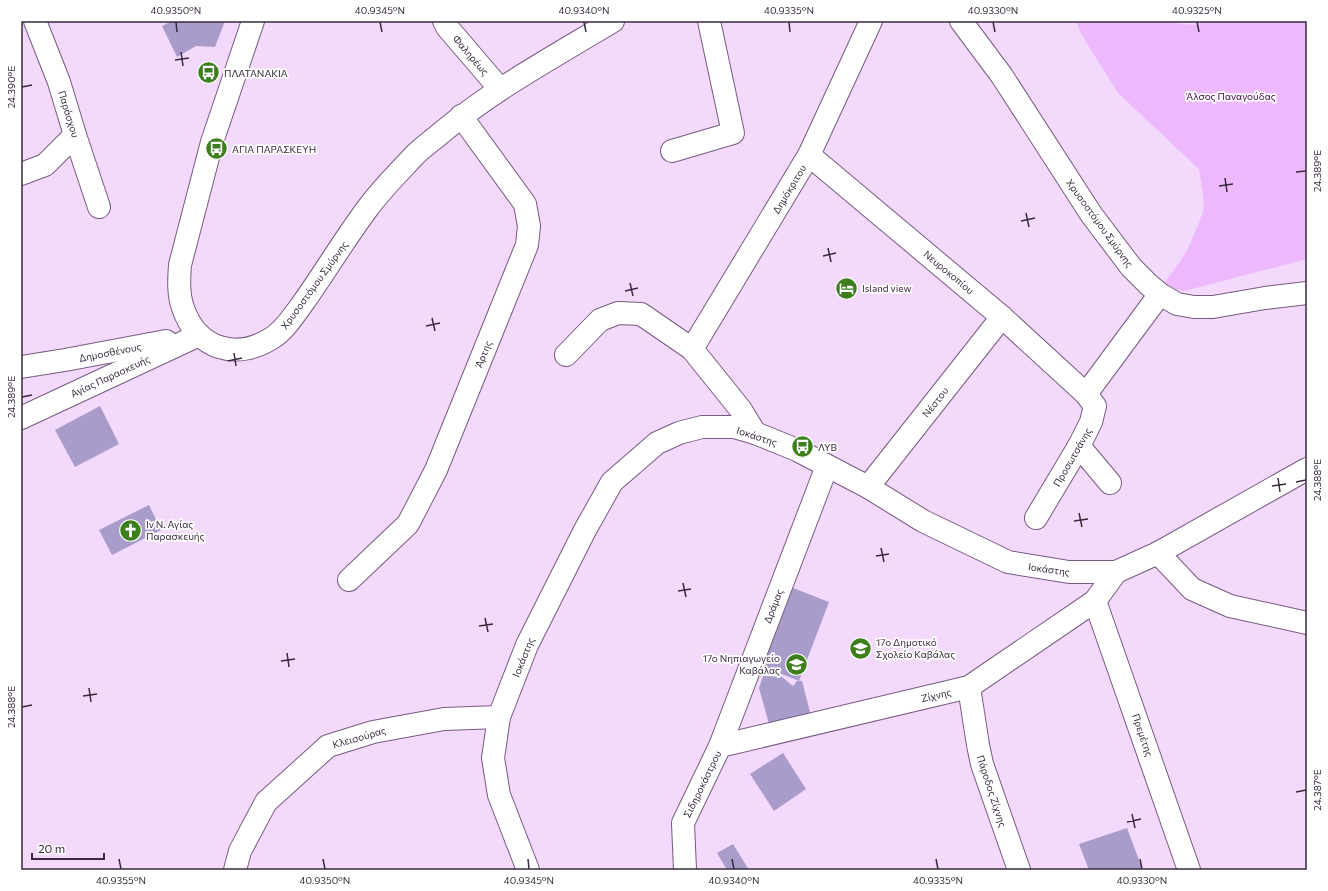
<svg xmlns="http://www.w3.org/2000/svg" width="1328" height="891" font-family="Commissioner,sans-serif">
<rect width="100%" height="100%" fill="#f3d9fc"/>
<polygon fill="#edb8fe" points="1076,21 1172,21 1174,23 1195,25 1200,21 1307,21 1307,259 1184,291 1174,288 1165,282 1179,263 1188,249 1203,213 1204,202 1199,169 1118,93 1080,32"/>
<g fill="#a99cca">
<polygon points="172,21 225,21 215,47 196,46 177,57 162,26"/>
<polygon points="100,406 119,444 75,467 55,430"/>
<polygon points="149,505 161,530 112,555 99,530"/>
<polygon points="793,588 829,602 799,681 762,666"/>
<polygon points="763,676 782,677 793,686 797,681 802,681 811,716 769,724 759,688"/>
<polygon points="783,753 806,789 774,811 750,774"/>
<polygon points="1127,828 1142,868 1137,870 1089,870 1079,844"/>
<polygon points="733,844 749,870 727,870 717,853"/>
</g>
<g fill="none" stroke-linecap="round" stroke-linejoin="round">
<defs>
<g id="minor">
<polyline points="35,21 59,82 75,135 99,207"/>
<path d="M253 21 212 142 180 265C179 279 178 294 183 308 197 349 236 361 272 338 285 330 294 315 303 303 325 272 344 240 367 209 380 191 397 174 413 157 421 148 432 141 441 133 494 89 555 56 613 21"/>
<polyline points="444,21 447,27 500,89"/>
<polyline points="961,21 1002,76 1091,214 1131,267 1149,285 1160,294 1177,304 1194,307 1213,307 1265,298 1307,293"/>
<polyline points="672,151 733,133 709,21"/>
<polyline points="809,155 1002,317 1086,394 1095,406 1091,422 1079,446 1036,518"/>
<polyline points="21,174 45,165 75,135"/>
<polyline points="566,355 600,320 618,313 641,314 692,349"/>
<polyline points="21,367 65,360 166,341"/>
<polyline points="1086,394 1160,294"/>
<polyline points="21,418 199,335"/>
<polyline points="755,433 741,410 692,349 809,155 871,21"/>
<polyline points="1079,446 1110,483"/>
<polyline points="868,487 1002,317"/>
<polyline points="1158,553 1192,589 1230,606 1307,623"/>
<polyline points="349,580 408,524 436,470 527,245 529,226 525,204 461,116"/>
<polyline points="1095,601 1189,870"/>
<polyline points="969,687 978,745 982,764 1019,870"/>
<polyline points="720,746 969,687 1095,601 1116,572"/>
<polyline points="235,870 240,851 266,802 328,746 373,732 444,719 499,717"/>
<polyline points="528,870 499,795 493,758 499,717 527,645 585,530 612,482 657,443 679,433 702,427 734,427 755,433 797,450 868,487 923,521 1008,562 1069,572 1116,572 1158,553 1307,469"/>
<polyline points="685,870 683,823 720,746 827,466"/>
</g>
</defs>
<use href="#minor" stroke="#765b80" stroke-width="24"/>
<use href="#minor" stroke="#fff" stroke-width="22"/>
</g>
<path fill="none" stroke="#382b3c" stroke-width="1.5" d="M176 22 177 32M380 22 382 32M584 22 586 32M789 22 790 32M993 22 995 32M1197 22 1199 32M181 52 183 66M175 60 189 58M22 87 32 85M1296 172 1306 171M1225 178 1227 192M1219 186 1233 184M1026 213 1029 227M1021 221 1035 218M828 248 831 262M823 256 836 253M630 283 633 296M625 291 638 288M432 318 435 331M426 326 440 323M234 353 236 366M228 361 242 358M22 397 32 395M1278 478 1280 492M1296 482 1306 480M1272 486 1286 484M1079 513 1082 527M1074 521 1088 519M881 548 884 562M876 556 889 554M683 583 686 597M678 591 691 589M485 618 488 632M479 626 493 624M287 653 289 667M281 661 295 659M89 688 91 702M83 696 97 694M22 707 32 705M1296 792 1306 790M1132 814 1135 828M1127 822 1141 819M119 859 121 869M323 859 325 869M528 859 529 869M732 859 734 869M936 859 938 869M1140 859 1142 869"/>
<defs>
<symbol id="bus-disc" viewBox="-11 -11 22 22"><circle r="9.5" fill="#3d7e1d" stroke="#fff"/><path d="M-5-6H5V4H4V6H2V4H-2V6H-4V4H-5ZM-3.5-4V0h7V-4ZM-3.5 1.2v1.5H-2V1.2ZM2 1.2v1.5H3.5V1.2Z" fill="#fff"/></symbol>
<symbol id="hotel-disc" viewBox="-11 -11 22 22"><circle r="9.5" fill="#3d7e1d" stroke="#fff"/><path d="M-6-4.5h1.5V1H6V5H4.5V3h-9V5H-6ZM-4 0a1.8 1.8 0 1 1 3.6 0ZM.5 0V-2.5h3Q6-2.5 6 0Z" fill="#fff"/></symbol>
<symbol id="church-disc" viewBox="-11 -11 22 22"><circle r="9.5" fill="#3d7e1d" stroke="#fff"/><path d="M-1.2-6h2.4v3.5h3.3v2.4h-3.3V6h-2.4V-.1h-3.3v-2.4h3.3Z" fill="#fff"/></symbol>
<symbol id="school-disc" viewBox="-11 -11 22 22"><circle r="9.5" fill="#3d7e1d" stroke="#fff"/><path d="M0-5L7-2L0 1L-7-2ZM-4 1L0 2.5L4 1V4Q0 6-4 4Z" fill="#fff"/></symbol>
</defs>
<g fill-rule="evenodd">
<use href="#bus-disc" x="196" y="60" width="25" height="25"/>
<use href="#bus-disc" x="204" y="136" width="25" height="25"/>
<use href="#hotel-disc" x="834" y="276" width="25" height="25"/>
<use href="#bus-disc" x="790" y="434" width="25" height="25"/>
<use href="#church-disc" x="118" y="518" width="25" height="25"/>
<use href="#school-disc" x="848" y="636" width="25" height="25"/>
<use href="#school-disc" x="784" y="652" width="25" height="25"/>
</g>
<g text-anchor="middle" stroke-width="3.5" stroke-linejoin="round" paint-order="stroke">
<g font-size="10" fill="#382b3c" stroke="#fff">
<text transform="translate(471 55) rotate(49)" y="4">Φαληρέως</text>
<text transform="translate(69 114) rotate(73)" y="4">Παράσχου</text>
<text transform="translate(789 189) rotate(-59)" y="4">Δημόκριτου</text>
<text transform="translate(1100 223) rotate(54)" y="4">Χρυσοστόμου Σμύρνης</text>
<text transform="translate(949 272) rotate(40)" y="4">Νευροκοπίου</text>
<text transform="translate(314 285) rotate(-54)" y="4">Χρυσοστόμου Σμύρνης</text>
<text transform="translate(110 352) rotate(-11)" y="4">Δημοσθένους</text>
<text transform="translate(483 354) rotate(-68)" y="4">Άρτης</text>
<text transform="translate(110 376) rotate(-25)" y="4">Αγίας Παρασκευής</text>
<text transform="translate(935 402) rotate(-52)" y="4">Νέστου</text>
<text transform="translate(757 436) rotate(18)" y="4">Ιοκάστης</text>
<text transform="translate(1072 457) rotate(-60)" y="4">Προσωτσάνης</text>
<text transform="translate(1049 569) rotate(8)" y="4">Ιοκάστης</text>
<text transform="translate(773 606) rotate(-69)" y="4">Δράμας</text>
<text transform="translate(523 657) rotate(-68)" y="4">Ιοκάστης</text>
<text transform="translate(936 695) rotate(-13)" y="4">Ζίχνης</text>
<text transform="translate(1143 735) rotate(71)" y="4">Πρεμέτης</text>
<text transform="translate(359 737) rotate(-16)" y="4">Κλεισούρας</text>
<text transform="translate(702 784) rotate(-64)" y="4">Σιδηροκάστρου</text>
<text transform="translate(992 791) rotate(72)" y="4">Πάροδος Ζίχνης</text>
</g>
<g font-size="10" fill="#382b3c" stroke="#fff" text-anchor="start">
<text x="224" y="77">ΠΛΑΤΑΝΑΚΙΑ</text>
<text x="232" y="153">ΑΓΙΑ ΠΑΡΑΣΚΕΥΗ</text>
<text x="862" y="292">Island view</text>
<text x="818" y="451">ΛΥΒ</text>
<text x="146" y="528">Ιν Ν. Αγίας<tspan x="146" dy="12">Παρασκευής</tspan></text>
<text x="876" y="646">17ο Δημοτικό<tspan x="876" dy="12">Σχολείο Καβάλας</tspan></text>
<text x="780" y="662" text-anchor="end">17ο Νηπιαγωγείο<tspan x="780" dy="12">Καβάλας</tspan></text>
</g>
<g font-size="10" fill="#420652" stroke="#fff">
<text x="1231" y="100">Άλσος Παναγούδας</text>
</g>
</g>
<rect width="1328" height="891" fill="none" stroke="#ffffff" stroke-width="44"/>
<path d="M32 853v6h72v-6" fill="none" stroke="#382b3c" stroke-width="2"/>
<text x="38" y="853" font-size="12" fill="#382b3c" stroke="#ffffff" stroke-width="3" paint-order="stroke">20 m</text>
<rect x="22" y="22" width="1284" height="847" fill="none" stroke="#382b3c" stroke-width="1.5"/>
<g font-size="10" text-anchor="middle" fill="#382b3c">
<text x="176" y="14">40.9350°N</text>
<text x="380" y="14">40.9345°N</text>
<text x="584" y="14">40.9340°N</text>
<text x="789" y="14">40.9335°N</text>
<text x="993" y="14">40.9330°N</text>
<text x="1197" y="14">40.9325°N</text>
<text transform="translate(11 87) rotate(-90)" y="4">24.390°E</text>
<text transform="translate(1317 171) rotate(-90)" y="4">24.389°E</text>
<text transform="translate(11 397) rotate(-90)" y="4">24.389°E</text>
<text transform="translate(1317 480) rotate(-90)" y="4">24.388°E</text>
<text transform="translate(11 707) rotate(-90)" y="4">24.388°E</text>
<text transform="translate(1317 790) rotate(-90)" y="4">24.387°E</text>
<text x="121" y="884">40.9355°N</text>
<text x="325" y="884">40.9350°N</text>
<text x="529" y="884">40.9345°N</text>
<text x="734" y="884">40.9340°N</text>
<text x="938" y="884">40.9335°N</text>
<text x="1142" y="884">40.9330°N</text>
</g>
</svg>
